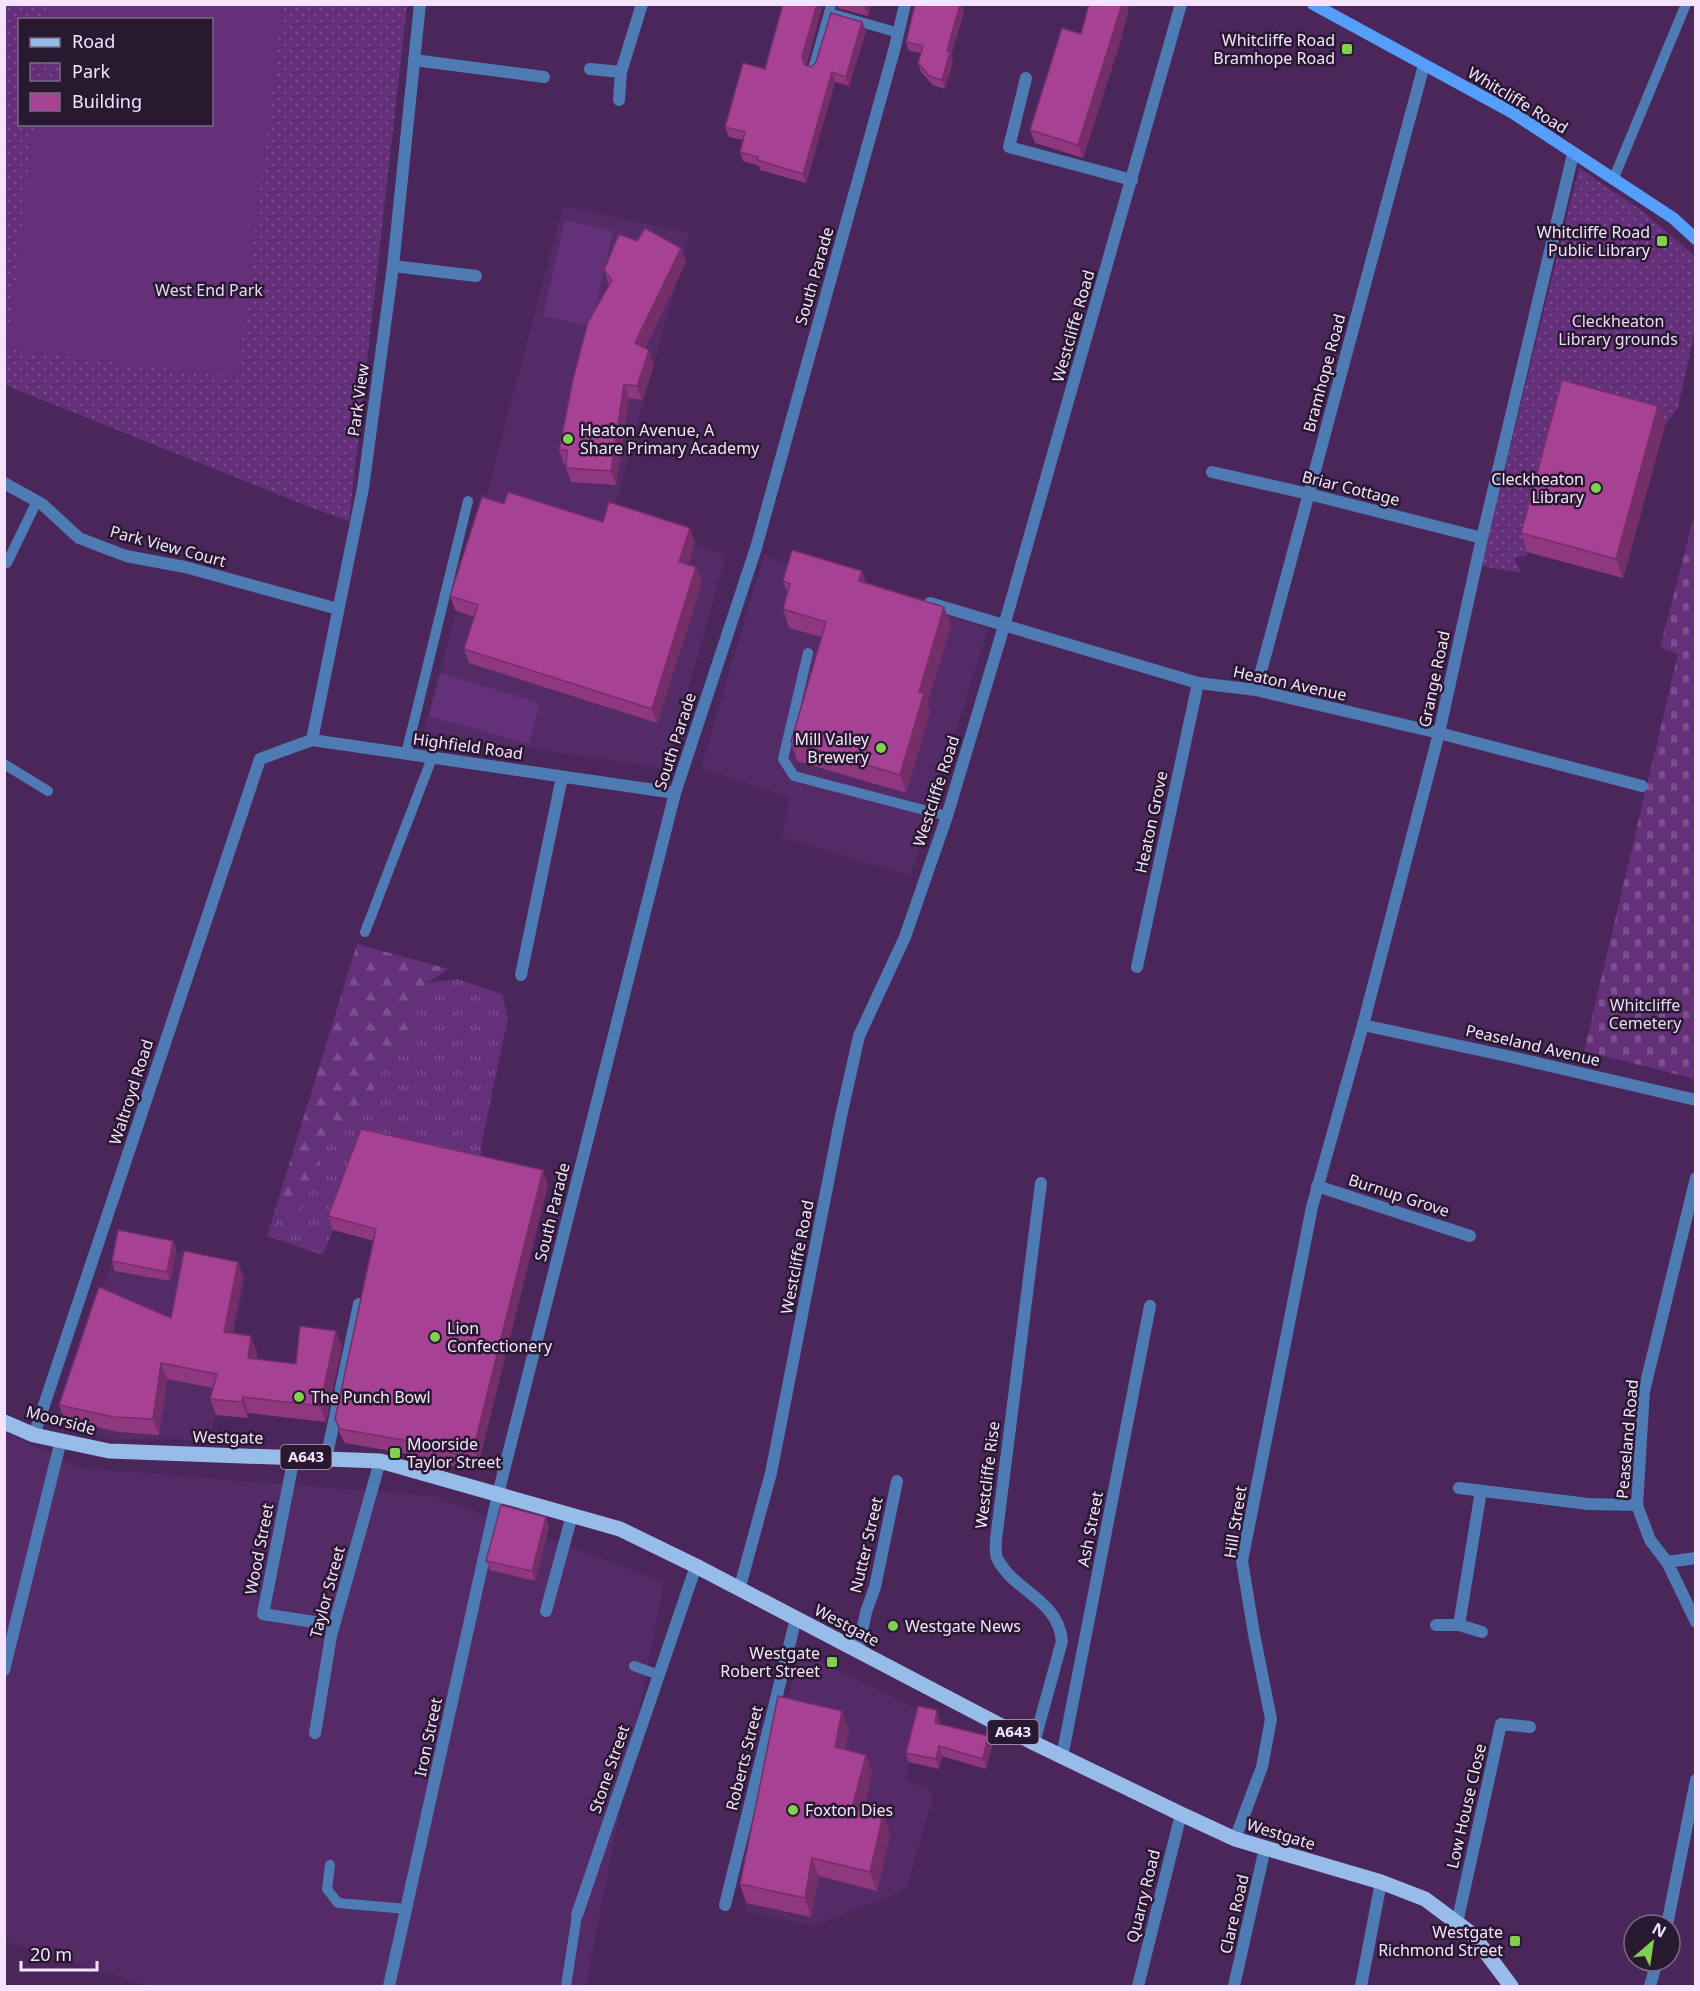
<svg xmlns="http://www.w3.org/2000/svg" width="1700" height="1991" font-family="'Noto Sans',sans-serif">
<defs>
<pattern id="grass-tufts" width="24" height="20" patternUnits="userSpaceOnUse" patternTransform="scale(1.5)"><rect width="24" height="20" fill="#643079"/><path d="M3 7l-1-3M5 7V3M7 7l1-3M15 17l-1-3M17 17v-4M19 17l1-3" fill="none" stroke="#7b4e8d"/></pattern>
<pattern id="forest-firs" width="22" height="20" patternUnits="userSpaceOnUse" patternTransform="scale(1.5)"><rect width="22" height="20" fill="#643079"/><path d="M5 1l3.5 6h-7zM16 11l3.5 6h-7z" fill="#7b4e8d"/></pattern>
<pattern id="cemetery-stones" width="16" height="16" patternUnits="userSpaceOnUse" patternTransform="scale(1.5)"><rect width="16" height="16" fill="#643079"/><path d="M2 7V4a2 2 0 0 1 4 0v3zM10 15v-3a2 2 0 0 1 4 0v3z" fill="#7b4e8d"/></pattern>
<pattern id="park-dots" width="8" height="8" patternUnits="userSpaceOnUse" patternTransform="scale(1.5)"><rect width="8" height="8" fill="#643079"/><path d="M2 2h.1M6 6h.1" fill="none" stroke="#7b4e8d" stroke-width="1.8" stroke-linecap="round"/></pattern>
</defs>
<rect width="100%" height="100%" fill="#4b265a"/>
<g fill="#542b66">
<polygon points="563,206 690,233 613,514 726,555 666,769 424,732"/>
<polygon points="764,555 799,569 869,589 988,629 910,876 781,837 790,798 701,768"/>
<polygon points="122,1233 247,1274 210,1440 112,1439 55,1424"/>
<polygon points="5,1432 80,1468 434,1496 664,1582 586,1986 149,1986 5,1941"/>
<polygon points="798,1651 922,1711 905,1781 927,1787 933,1797 907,1886 893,1895 813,1926 745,1911"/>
</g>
<polygon fill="url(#grass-tufts)" points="457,979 502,994 508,1018 481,1146 481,1168 369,1138 323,1255 267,1236 317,1151 374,1090 386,1060 400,1044 426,983"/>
<polygon fill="url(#forest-firs)" points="357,944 449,969 426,983 400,1045 386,1060 374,1090 317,1151 321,1167 297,1219 277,1217 267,1236"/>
<polygon fill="url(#cemetery-stones)" points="1695,512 1695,1079 1584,1051 1678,654 1660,648"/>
<g fill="url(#park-dots)" fill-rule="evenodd">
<path d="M4 5H407L349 521 320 511 5 385ZM20 20H212V124H20Z"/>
<polygon points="1579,168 1642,211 1695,256 1695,330 1678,408 1665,425 1569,399 1526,556 1514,558 1521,573 1481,566"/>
</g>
<g fill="#643079">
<polygon points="49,5 283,5 237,377 7,349 34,125 212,124 212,20 47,19"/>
<polygon points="565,220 613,231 591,327 543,316"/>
<polygon points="440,673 540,703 529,744 429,716"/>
</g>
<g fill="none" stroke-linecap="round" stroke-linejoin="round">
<g stroke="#4e7bb4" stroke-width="10">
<polyline points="831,4 829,13 899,33"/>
<polyline points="813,69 829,13"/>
<polyline points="1613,180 1686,4"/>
<polyline points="7,563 37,501"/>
<polyline points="808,653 783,759 794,776 947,816"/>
<polyline points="406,754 468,501"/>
<polyline points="4,764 48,791"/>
<polyline points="365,932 432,758"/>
<polyline points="634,1666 659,1675"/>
<polyline points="330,1865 327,1889 338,1903 407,1909"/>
<polyline points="566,1986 577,1915"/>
</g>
<g stroke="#4e7bb4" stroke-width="12">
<polyline points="414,60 544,77"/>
<polyline points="590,69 621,72"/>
<polyline points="1026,78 1009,147 1132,180"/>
<polyline points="619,100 621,72 642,4"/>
<polyline points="393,266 476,276"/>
<polyline points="1212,472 1309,494 1482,538"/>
<polyline points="4,483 42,504 79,538 126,556 185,567 338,609"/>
<polyline points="930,603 1198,683 1256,690 1439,733 1642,786"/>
<polyline points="1256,690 1424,65"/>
<polyline points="312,740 363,488 393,266 420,4"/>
<polyline points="1137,967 1198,683"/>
<polyline points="521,975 562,777"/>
<polyline points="1363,1025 1516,1058 1696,1100"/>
<polyline points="1696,1178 1644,1391 1637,1505 1650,1540 1667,1562 1696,1622"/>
<polyline points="1317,1186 1470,1236"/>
<polyline points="34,1435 260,759 312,740 675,793"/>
<polyline points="294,1457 263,1614 333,1625"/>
<polyline points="326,1459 359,1304"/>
<polyline points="1459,1488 1588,1504 1637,1505"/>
<polyline points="1667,1562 1696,1558"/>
<polyline points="739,1590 771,1473 841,1116 859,1036 905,937 947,816 1004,626 1181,4"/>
<polyline points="546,1611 572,1515"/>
<polyline points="1436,1625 1459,1625 1482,1632"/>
<polyline points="1459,1625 1481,1491"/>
<polyline points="858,1651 866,1612 875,1587 897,1481"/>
<polyline points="4,1670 61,1440"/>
<polyline points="315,1733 331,1636 380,1461"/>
<path d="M1034 1743 1062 1641C1058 1599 1014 1592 997 1558 995 1553 996 1545 996 1539L1041 1183"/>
<polyline points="1062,1757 1150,1306"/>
<polyline points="1235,1839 1262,1767 1271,1719 1254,1634 1242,1561 1312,1207 1363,1025 1439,733 1482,538 1573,154"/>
<polyline points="725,1905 796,1618"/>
<polyline points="577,1915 696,1566"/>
<polyline points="1457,1923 1501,1724 1530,1727"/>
<polyline points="1667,1925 1696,1780"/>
<polyline points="389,1986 498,1494 675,793 756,548 895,47 905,4"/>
<polyline points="1138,1986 1181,1814"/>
<polyline points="1234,1986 1265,1848"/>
<polyline points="1361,1986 1381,1882"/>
<polyline points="1650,1986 1657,1961"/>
</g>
<polyline stroke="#559ffa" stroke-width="12" points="1313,4 1513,113 1673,218 1696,239"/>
<polyline stroke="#98bcea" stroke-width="15" points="4,1422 34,1435 109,1451 380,1461 620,1529 696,1566 1034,1743 1181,1814 1235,1839 1381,1882 1425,1899 1472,1934 1511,1986"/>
</g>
<g fill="#8f387f">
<polygon points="783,4 823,4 806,65 811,67 862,22 866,31 849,86 835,82 806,183 760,170 759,166 743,161 740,152 743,140 729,137 725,127 765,69"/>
<polygon points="837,4 871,4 868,16 838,8"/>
<polygon points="915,4 961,4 964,11 951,56 953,61 945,89 933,85 921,72 918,63 921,53 909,51 906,42"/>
<polygon points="1081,34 1122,36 1083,158 1035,143 1030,130"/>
<polygon points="637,241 681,248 686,262 645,348 654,364 642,400 629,398 616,485 571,482 566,468 566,464 564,464 559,450 609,284 604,270"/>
<polygon points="1665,425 1623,578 1527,552 1521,533"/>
<polygon points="504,504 603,522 695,542 688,565 696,567 702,582 657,723 469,663 464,649 475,617 455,610 450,596"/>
<polygon points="783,581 867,584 951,625 927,704 930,712 906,793 797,761 791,742 822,637 789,628 783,609 787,593"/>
<polygon points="548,1184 479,1461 464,1469 408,1454 345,1443 340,1434 335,1419 374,1241 333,1230 328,1216"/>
<polygon points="173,1241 176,1250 170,1281 115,1271 112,1261"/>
<polygon points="238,1262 243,1277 232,1333 257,1352 256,1359 296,1364 342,1346 326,1422 248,1413 248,1418 216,1415 210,1399 213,1388 167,1379 159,1435 119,1432 65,1420 59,1405 171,1318"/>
<polygon points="549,1527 535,1581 490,1570 486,1561"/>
<polygon points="940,1720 940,1724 988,1736 992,1746 986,1769 942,1756 939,1769 909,1762 906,1753"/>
<polygon points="849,1729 845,1750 872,1773 863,1811 890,1834 877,1891 819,1876 811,1917 746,1903 740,1884"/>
</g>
<g fill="#742e68">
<polygon points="817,4 823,4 806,67 808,75 802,57"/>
<polygon points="865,4 871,4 868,16 864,7"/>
<polygon points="960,4 961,4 964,11 951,56 953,61 945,89 942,80 947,51"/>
<polygon points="1122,4 1130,4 1122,36 1083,158 1078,145"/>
<polygon points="862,22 866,31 849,86 846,77"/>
<polygon points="832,72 835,82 806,183 803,174"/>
<polygon points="681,248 686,262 640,357 635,343"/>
<polygon points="649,350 654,364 642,400 637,386"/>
<polygon points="624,384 629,398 616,485 611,471"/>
<polygon points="1658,406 1665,425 1623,578 1616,559"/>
<polygon points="690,528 695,542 684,576 679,562"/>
<polygon points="696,567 702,582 657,723 652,709"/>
<polygon points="862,571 869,589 859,581"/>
<polygon points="944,607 951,625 927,704 930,712 906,793 900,775 919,692"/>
<polygon points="543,1170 548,1184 479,1461 474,1447"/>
<polygon points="173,1241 176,1250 170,1281 167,1272"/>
<polygon points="238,1262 243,1277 230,1348 224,1332"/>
<polygon points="336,1331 342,1346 326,1422 320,1406"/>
<polygon points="251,1336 257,1352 254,1374 248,1358"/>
<polygon points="161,1363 167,1379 159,1435 153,1419"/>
<polygon points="243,1397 248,1413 248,1418 242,1402"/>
<polygon points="546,1517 549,1527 535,1581 532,1571"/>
<polygon points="937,1710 940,1720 938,1732 935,1723"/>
<polygon points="842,1711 849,1729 841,1766 835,1747"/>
<polygon points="988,1736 992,1746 986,1769 983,1759"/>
<polygon points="939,1746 942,1756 939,1769 936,1759"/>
<polygon points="866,1755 872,1773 859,1827 852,1808"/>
<polygon points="883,1815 890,1834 877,1891 870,1872"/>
<polygon points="812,1858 819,1876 811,1917 805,1898"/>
</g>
<g fill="#a64194" stroke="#742e68" stroke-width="1.5">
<polygon points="783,4 817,4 802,57 805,65 811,67 816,62 831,13 862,22 846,77 832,72 803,174 757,160 758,157 740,152 745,132 725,127 743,63 765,69"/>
<polygon points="915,4 960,4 947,51 950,52 942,80 929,76 918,63 923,46 906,42"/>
<polygon points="1089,4 1122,4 1078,145 1030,130 1062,28 1081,34"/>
<polygon points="645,228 681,248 635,343 649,350 637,386 624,384 611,471 566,468 567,450 559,450 573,379 588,322 612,280 604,270 619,234 637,241"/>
<polygon points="1562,380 1658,406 1616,559 1521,533"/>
<polygon points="508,492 603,522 609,502 690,528 679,562 696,567 652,709 464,649 478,605 450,596 482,497 504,504"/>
<polygon points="792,550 862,571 859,581 944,607 919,692 924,693 900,775 791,742 826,622 783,609 790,584 783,581"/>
<polygon points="361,1129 543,1170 474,1447 459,1455 403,1440 340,1429 335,1419 376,1229 328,1216"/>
<polygon points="118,1230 173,1241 167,1272 112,1261"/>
<polygon points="184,1251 238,1262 224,1332 251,1336 248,1358 296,1364 300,1326 336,1331 320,1406 243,1397 242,1402 210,1399 217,1374 161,1363 153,1419 113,1417 59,1405 99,1287 171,1318"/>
<polygon points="501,1505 546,1517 532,1571 486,1561"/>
<polygon points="778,1696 842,1711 835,1747 866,1755 852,1808 883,1815 870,1872 812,1858 805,1898 740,1884"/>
<polygon points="918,1706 937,1710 935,1723 988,1736 983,1759 939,1746 936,1759 906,1753"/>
</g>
<g fill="#82d04f" stroke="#281830" stroke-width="2">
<rect x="1341" y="43" width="12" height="12" rx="3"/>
<rect x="1656" y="235" width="12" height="12" rx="3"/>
<circle cx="568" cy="439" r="6"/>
<circle cx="1596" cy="488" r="6"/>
<circle cx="881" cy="748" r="6"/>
<circle cx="435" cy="1337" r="6"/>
<circle cx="299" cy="1397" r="6"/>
<rect x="389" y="1447" width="12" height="12" rx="3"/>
<circle cx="893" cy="1626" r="6"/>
<rect x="826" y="1656" width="12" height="12" rx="3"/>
<circle cx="793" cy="1810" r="6"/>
<rect x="1509" y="1935" width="12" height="12" rx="3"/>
</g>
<g text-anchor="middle" stroke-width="5" stroke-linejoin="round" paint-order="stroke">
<g fill="#281830" stroke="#b8a6c0" stroke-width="1.5">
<rect x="280.5" y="1445" width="51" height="24" rx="4.5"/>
<rect x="987.5" y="1720" width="51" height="24" rx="4.5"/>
</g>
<g font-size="15" font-weight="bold" fill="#f5e3fd">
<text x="306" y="1462">A643</text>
<text x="1013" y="1737">A643</text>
</g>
<g font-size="16" fill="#f5e3fd" stroke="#281830" text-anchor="end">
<text x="1335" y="46">Whitcliffe Road<tspan x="1335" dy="18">Bramhope Road</tspan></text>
<text x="1650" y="238">Whitcliffe Road<tspan x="1650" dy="18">Public Library</tspan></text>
<text x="580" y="436" text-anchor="start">Heaton Avenue, A<tspan x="580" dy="18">Share Primary Academy</tspan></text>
<text x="1584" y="485">Cleckheaton<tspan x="1584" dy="18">Library</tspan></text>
<text x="869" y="745">Mill Valley<tspan x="869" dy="18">Brewery</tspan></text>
<text x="447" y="1334" text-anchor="start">Lion<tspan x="447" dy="18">Confectionery</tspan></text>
<text x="311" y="1403" text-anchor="start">The Punch Bowl</text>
<text x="407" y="1450" text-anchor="start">Moorside<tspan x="407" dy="18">Taylor Street</tspan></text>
<text x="905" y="1632" text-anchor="start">Westgate News</text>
<text x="820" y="1659">Westgate<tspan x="820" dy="18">Robert Street</tspan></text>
<text x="805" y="1816" text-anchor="start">Foxton Dies</text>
<text x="1503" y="1938">Westgate<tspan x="1503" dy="18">Richmond Street</tspan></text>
</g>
<g font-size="16" fill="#f5e3fd" stroke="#281830">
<text transform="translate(1518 100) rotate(31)" y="6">Whitcliffe Road</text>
<text transform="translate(814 276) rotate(-74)" y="6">South Parade</text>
<text transform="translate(1073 326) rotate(-74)" y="6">Westcliffe Road</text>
<text transform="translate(1324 373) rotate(-75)" y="6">Bramhope Road</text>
<text transform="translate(358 400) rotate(-82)" y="6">Park View</text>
<text transform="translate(1351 488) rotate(14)" y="6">Briar Cottage</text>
<text transform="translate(168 546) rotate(15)" y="6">Park View Court</text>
<text transform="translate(1434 679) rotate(-78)" y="6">Grange Road</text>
<text transform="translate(1290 683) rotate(12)" y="6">Heaton Avenue</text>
<text transform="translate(675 741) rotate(-72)" y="6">South Parade</text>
<text transform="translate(468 746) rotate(8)" y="6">Highfield Road</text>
<text transform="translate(936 791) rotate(-72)" y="6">Westcliffe Road</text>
<text transform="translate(1151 822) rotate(-78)" y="6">Heaton Grove</text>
<text transform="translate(1533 1045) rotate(13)" y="6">Peaseland Avenue</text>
<text transform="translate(131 1092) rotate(-72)" y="6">Waltroyd Road</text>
<text transform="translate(1399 1195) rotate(18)" y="6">Burnup Grove</text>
<text transform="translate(552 1212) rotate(-76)" y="6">South Parade</text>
<text transform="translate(797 1257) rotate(-79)" y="6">Westcliffe Road</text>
<text transform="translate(61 1420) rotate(15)" y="6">Moorside</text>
<text transform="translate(228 1437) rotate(1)" y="6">Westgate</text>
<text transform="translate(1627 1439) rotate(-85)" y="6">Peaseland Road</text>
<text transform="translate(987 1475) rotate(-83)" y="6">Westcliffe Rise</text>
<text transform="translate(1235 1522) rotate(-81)" y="6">Hill Street</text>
<text transform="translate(1090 1529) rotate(-79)" y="6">Ash Street</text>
<text transform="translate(866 1545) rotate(-77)" y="6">Nutter Street</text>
<text transform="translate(259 1549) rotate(-79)" y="6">Wood Street</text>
<text transform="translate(327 1592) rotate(-75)" y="6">Taylor Street</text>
<text transform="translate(847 1625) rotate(28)" y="6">Westgate</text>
<text transform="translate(428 1737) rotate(-78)" y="6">Iron Street</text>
<text transform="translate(744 1758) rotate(-76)" y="6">Roberts Street</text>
<text transform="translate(609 1769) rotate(-71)" y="6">Stone Street</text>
<text transform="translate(1466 1806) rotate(-77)" y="6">Low House Close</text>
<text transform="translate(1281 1834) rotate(17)" y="6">Westgate</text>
<text transform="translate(1143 1896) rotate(-76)" y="6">Quarry Road</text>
<text transform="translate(1234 1914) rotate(-77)" y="6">Clare Road</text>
</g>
<g font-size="16" fill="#ead9f2" stroke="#281830">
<text x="209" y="296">West End Park</text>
<text x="1618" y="327">Cleckheaton<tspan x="1618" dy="18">Library grounds</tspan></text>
<text x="1645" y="1011">Whitcliffe<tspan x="1645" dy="18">Cemetery</tspan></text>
</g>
</g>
<rect width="1700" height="1991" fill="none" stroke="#f5e3fd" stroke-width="12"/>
<rect x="18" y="18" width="195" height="108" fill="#281830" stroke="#7a6982" stroke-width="1.5"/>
<rect x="30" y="38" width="30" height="9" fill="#98bcea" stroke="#7a6982" stroke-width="1.5"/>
<text x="72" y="48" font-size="18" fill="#f5e3fd">Road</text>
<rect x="30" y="63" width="30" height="18" fill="url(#park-dots)" stroke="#7a6982" stroke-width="1.5"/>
<text x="72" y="78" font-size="18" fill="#f5e3fd">Park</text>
<rect x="30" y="93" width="30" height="18" fill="#a64194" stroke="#7a6982" stroke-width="1.5"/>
<text x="72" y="108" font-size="18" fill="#f5e3fd">Building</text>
<g transform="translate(1652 1943) rotate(29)"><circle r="28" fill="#281830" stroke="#7a6982" stroke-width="1.5"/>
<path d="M0-4.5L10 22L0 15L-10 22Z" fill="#82d04f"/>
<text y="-9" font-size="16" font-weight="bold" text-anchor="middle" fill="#f5e3fd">N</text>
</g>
<path d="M21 1961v9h76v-9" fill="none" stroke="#f5e3fd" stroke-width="3"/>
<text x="30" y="1961" font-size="18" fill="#f5e3fd" stroke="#281830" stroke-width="4.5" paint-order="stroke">20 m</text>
</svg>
